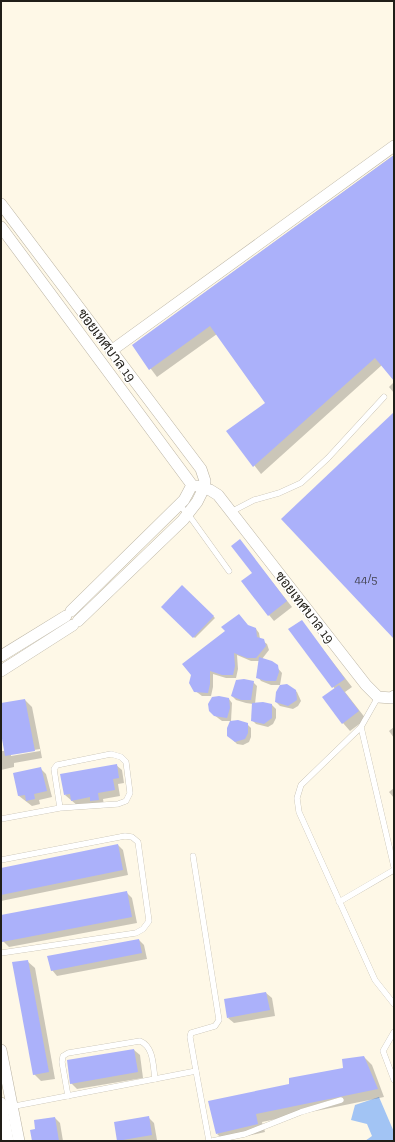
<svg xmlns="http://www.w3.org/2000/svg" width="395" height="1142" font-family="'Zilla Slab',Sarabun,serif">
<rect width="100%" height="100%" fill="#fef8e7"/>
<polygon fill="#a2c4f4" points="379,1097 394,1132 394,1141 365,1141 372,1136 367,1124 351,1120 355,1105"/>
<g fill="#0003" fill-rule="evenodd">
<polygon points="394,155 394,380 382,365 261,474 228,431 267,403 217,334 157,377 133,345"/>
<polygon points="394,382 394,393 389,387"/>
<polygon points="240,541 292,607 274,621 269,615"/>
<polygon points="182,586 215,618 195,638 162,607"/>
<polygon points="301,621 352,687 345,692 366,719 350,731 343,723 335,689 290,629"/>
<polygon points="248,627 256,629 259,633 260,639 267,644 269,650 262,659 276,666 282,673 280,685 271,685 261,681 258,677 259,661 251,661 237,655 238,669 236,678 226,678 213,674 213,687 211,696 202,696 194,690 191,686 192,675"/>
<polygon points="253,682 257,686 255,704 272,705 276,709 276,718 273,724 268,727 256,724 252,720 253,704 246,703 236,700 232,696"/>
<polygon points="287,685 297,692 301,701 298,706 293,709 280,706 276,702"/>
<polygon points="229,699 232,703 231,721 222,721 214,715"/>
<path d="M25 700 32 707 42 758 14 763V767L1 770V751H5L1 728V704ZM40 749V751L11 756V754Z"/>
<polygon points="247,724 251,728 251,737 249,742 243,745 237,744 233,740"/>
<polygon points="394,727 394,738 389,731"/>
<polygon points="116,765 122,770 124,783 118,784 120,796 103,799 104,805 78,806 65,795"/>
<polygon points="40,768 46,774 52,797 39,800 40,804 32,806 19,796 14,774"/>
<polygon points="394,788 394,798 389,792"/>
<polygon points="118,845 123,850 128,875 1,901 1,869"/>
<polygon points="127,893 132,898 137,923 9,947 3,941 1,916"/>
<polygon points="139,940 144,945 147,959 57,976 52,970"/>
<polygon points="27,961 35,968 55,1079 41,1081 34,1074"/>
<polygon points="266,993 272,998 275,1016 234,1023 228,1018"/>
<polygon points="134,1050 140,1055 143,1078 77,1089 71,1083"/>
<polygon points="364,1057 372,1065 384,1097 262,1122 265,1132 225,1141 217,1134 291,1085 344,1069"/>
<polygon points="148,1117 154,1123 157,1140 118,1140"/>
<polygon points="55,1118 60,1123 63,1141 33,1141 36,1130"/>
</g>
<g fill="#abb1fa">
<polygon points="394,155 394,381 375,358 253,467 226,431 265,403 210,326 149,370 132,345"/>
<polygon points="394,412 394,639 281,519"/>
<polygon points="240,539 287,601 268,616 241,581 252,573 231,546"/>
<polygon points="182,585 214,616 193,638 161,607"/>
<polygon points="239,614 248,625 256,628 257,637 264,639 266,646 256,658 247,658 234,653 235,666 233,675 222,675 210,671 210,684 208,693 194,692 189,683 191,675 182,664 225,631 221,627"/>
<polygon points="302,620 345,679 332,688 288,629"/>
<polygon points="259,657 272,661 278,665 279,672 276,681 266,681 256,678"/>
<polygon points="244,679 254,681 251,700 241,700 231,696 236,680"/>
<polygon points="287,684 296,690 297,700 288,706 275,702 276,692 280,685"/>
<polygon points="339,685 359,711 342,724 322,697"/>
<polygon points="219,696 229,698 230,708 227,718 214,716 209,711 208,704 212,697"/>
<polygon points="25,699 35,751 5,756 1,733 1,703"/>
<polygon points="263,702 272,704 272,718 264,724 251,721 252,703"/>
<polygon points="238,720 248,723 248,733 245,739 235,742 227,736 227,728 230,721"/>
<polygon points="117,764 119,778 113,779 115,790 98,793 99,800 90,801 90,797 71,801 70,794 64,795 60,774"/>
<polygon points="41,767 47,791 34,794 35,799 26,801 25,795 18,796 13,773"/>
<polygon points="118,844 123,870 1,895 1,868"/>
<polygon points="127,891 132,917 2,942 1,915"/>
<polygon points="139,939 142,953 51,971 47,956"/>
<polygon points="28,960 49,1072 33,1075 12,962"/>
<polygon points="266,992 270,1010 227,1018 224,999"/>
<polygon points="134,1049 138,1072 70,1084 67,1060"/>
<polygon points="364,1056 378,1089 256,1114 258,1124 216,1134 208,1101 289,1084 289,1078 343,1068 342,1059"/>
<polygon points="149,1116 152,1135 117,1141 114,1122"/>
<polygon points="55,1117 59,1141 32,1141 30,1130 35,1129 34,1120"/>
</g>
<g fill="none" stroke-linecap="round" stroke-linejoin="round">
<defs>
<g id="lane">
<polyline points="179,505 188,514 229,571"/>
<polyline points="231,512 254,500 279,493 301,483 328,458 384,397"/>
<polyline points="378,697 361,727 394,867"/>
<polyline points="361,727 301,785 297,798 299,812 375,980 394,1004"/>
<polyline points="1,819 60,808 118,804 126,801 130,793 126,762 121,757 111,754 57,765 54,769 60,808"/>
<polyline points="1,860 125,836 132,837 138,842 149,921 143,929 136,933 1,953"/>
<polyline points="339,902 394,870"/>
<polyline points="394,1032 383,1051 394,1080"/>
<polyline points="196,1071 209,1141"/>
<path d="M68 1096 62 1062 63 1056 68 1053 140 1041C154 1047 153 1066 155 1079"/>
<polyline points="10,1107 196,1071 190,1037 191,1033 215,1026 219,1020 193,856"/>
<polyline points="212,1141 245,1134 301,1112 341,1100"/>
</g>
<g id="street">
<polyline points="1,204 201,469 205,481 204,488 197,502 183,520 78,621"/>
<polyline points="1,227 192,485 184,500 71,611"/>
<polyline points="111,351 394,146"/>
<polyline points="197,486 210,490 218,495 366,685 378,697 392,698 394,696"/>
<polyline points="1,656 66,616"/>
<polyline points="1,671 73,625"/>
<polyline points="1,1050 19,1141"/>
<polyline points="1,1103 8,1141"/>
</g>
</defs>
<use href="#lane" stroke="#bbb4a4" stroke-width="6"/>
<use href="#street" stroke="#bbb4a4" stroke-width="12"/>
<use href="#lane" stroke="#fff" stroke-width="5.5"/>
<use href="#street" stroke="#fff" stroke-width="11"/>
</g>
<g text-anchor="middle" stroke-width="3" stroke-linejoin="round" paint-order="stroke">
<g font-size="12" fill="#434350">
<text x="366" y="583">44/5</text>
</g>
<g font-size="14" fill="#201e18" stroke="#fff">
<text transform="translate(107 345) rotate(53)" y="5">ซอยเทศบาล 19</text>
<text transform="translate(305 607) rotate(52)" y="5">ซอยเทศบาล 19</text>
</g>
</g>
<rect width="395" height="1142" fill="none" stroke="#201e18" stroke-width="4"/>
</svg>
